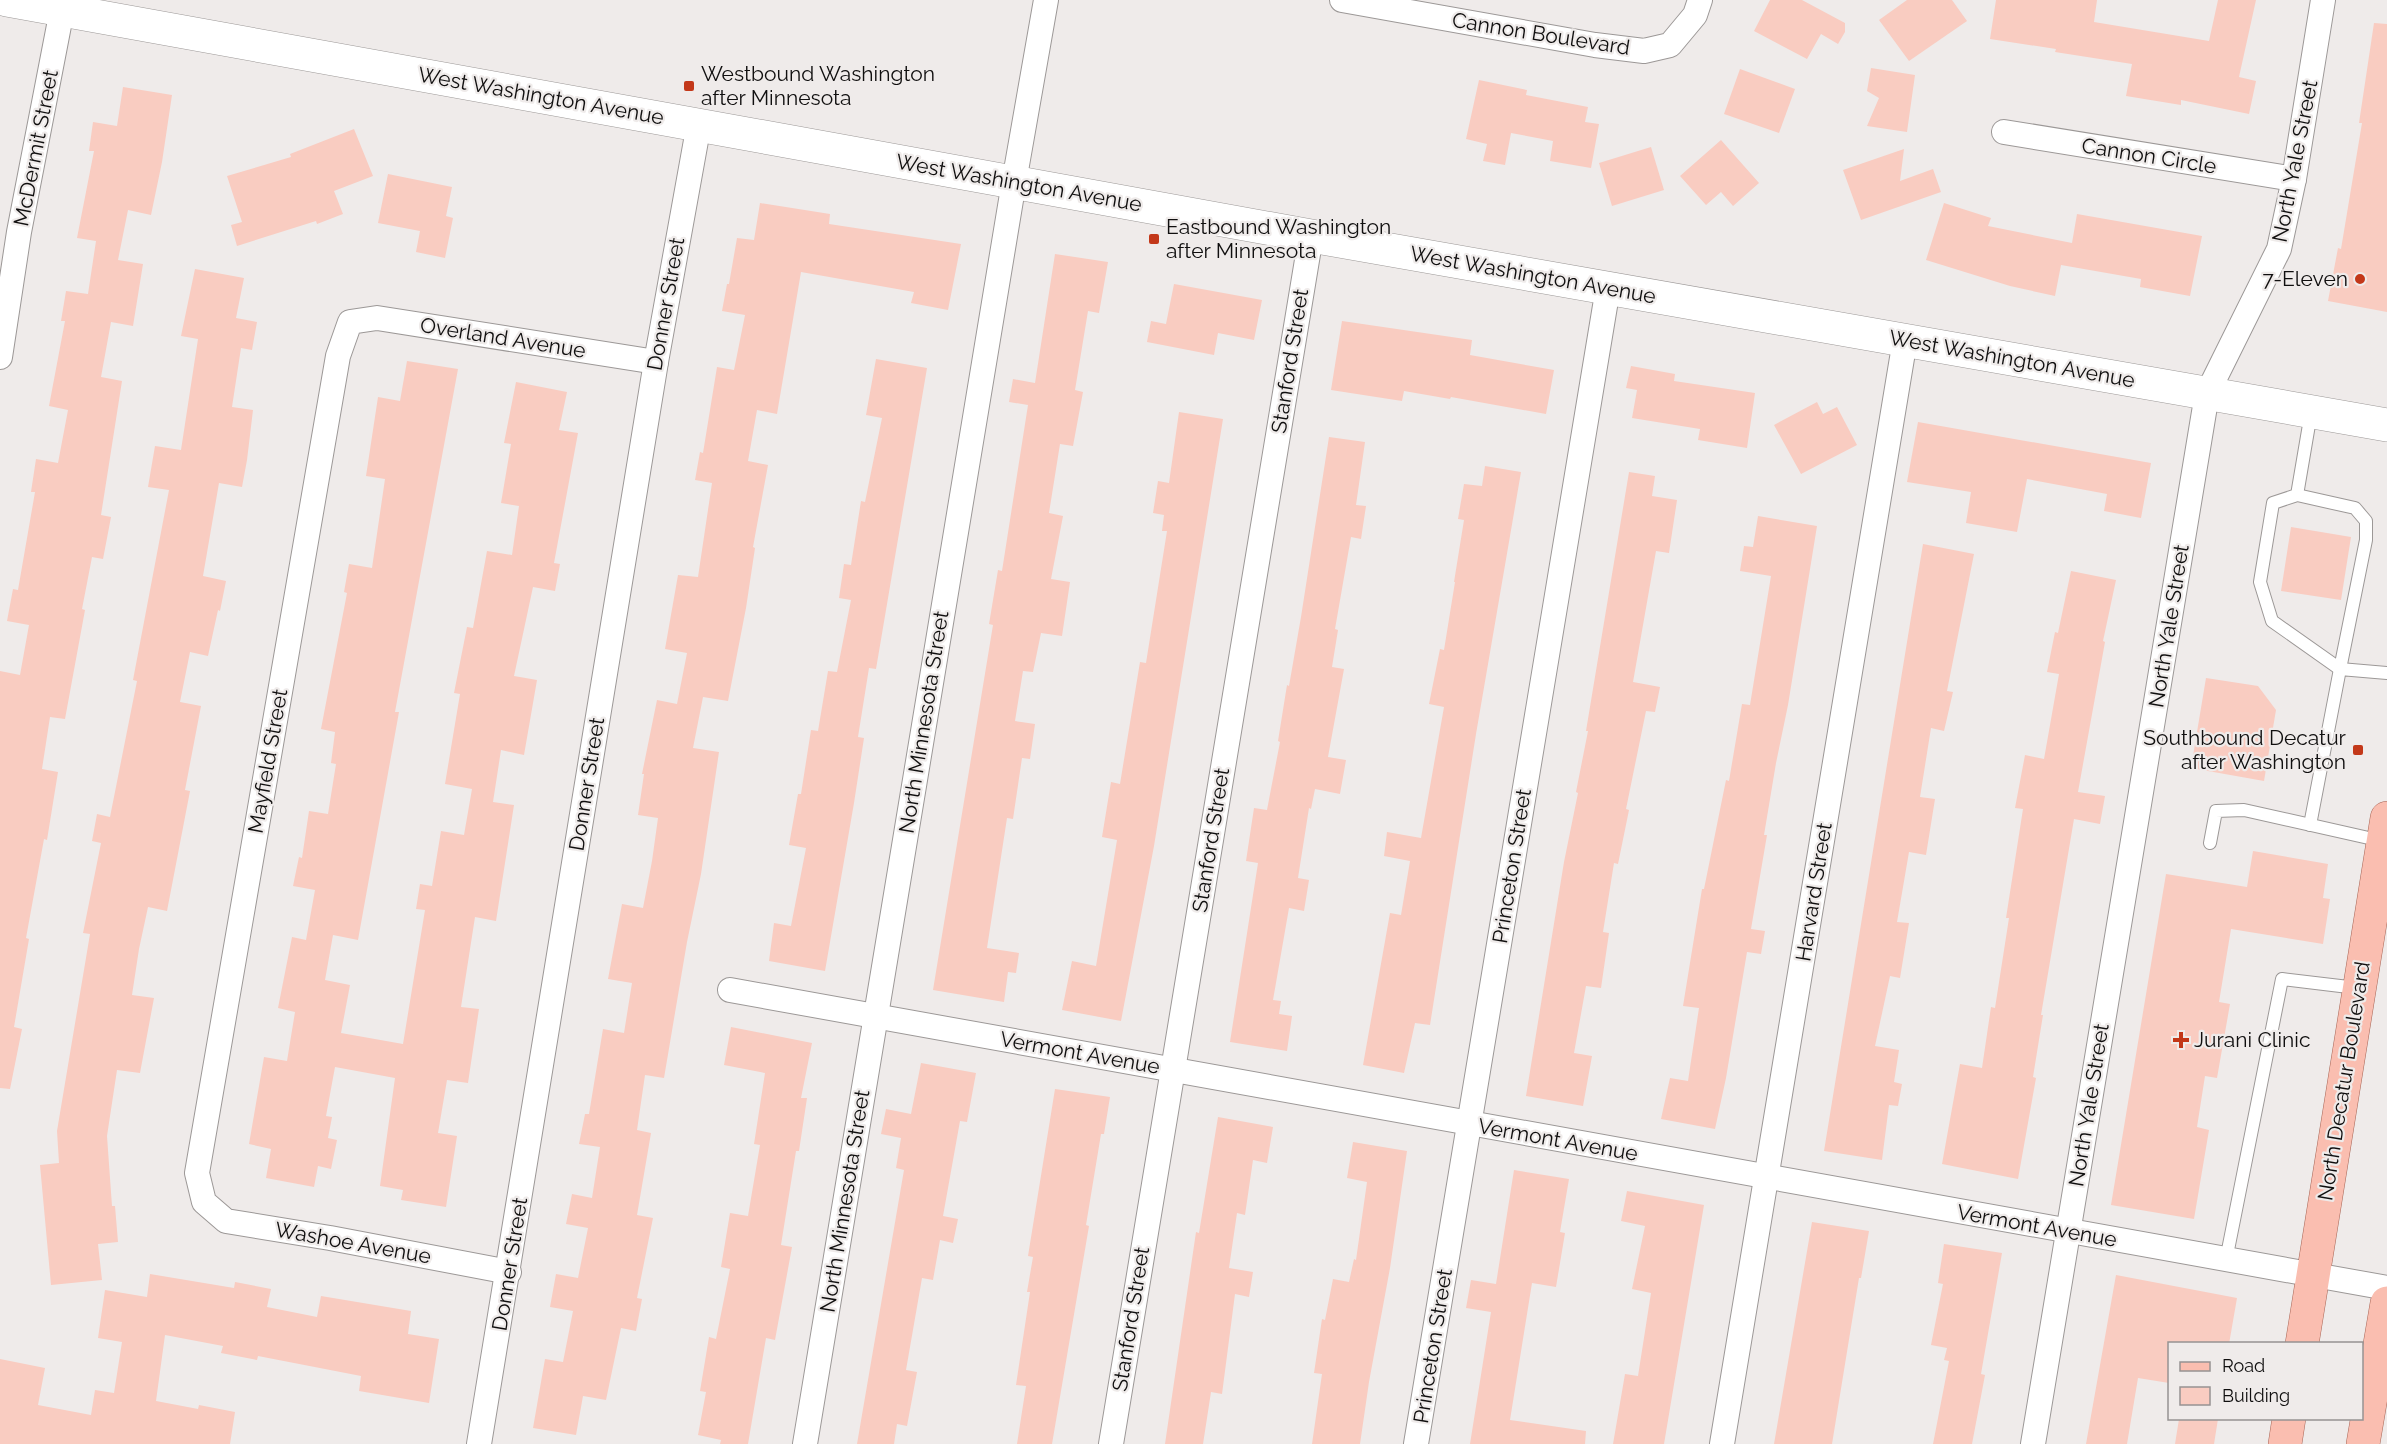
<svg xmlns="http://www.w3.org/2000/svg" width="2387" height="1444" font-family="Raleway,sans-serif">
<rect width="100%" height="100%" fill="#efebea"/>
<g fill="#f9ccc1">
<polygon points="1770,0 1802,0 1845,23 1845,32 1838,44 1821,34 1807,59 1754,31"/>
<polygon points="1907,0 1952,0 1967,21 1909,61 1879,20"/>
<polygon points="1996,0 2097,0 2094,22 2209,41 2218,0 2256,0 2239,77 2256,81 2249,114 2181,100 2181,105 2126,96 2132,64 2055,52 2056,49 1990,39"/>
<polygon points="2374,23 2387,24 2387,312 2328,301 2338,248 2341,249 2362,123 2359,123"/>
<polygon points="1871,68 1915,75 1907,132 1867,126 1879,98 1867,91"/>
<polygon points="1740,69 1795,89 1779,133 1724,114"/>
<polygon points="1479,80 1527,90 1526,95 1588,107 1585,122 1599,124 1591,168 1550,161 1553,141 1511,133 1505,165 1483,161 1487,144 1466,139"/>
<polygon points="123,87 172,95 162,162 151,215 128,210 118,260 143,264 133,326 111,322 101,377 122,381 101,515 111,517 103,559 92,557 82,609 85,610 65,719 50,717 42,769 58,772 47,840 44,839 26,938 29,939 14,1027 22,1029 10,1089 0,1088 0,671 20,675 29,625 7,621 13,589 18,590 35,492 31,492 36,459 58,463 68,410 49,406 65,321 61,321 66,291 88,294 96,241 77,238 94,151 89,151 93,122 117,126"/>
<polygon points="354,129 373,176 334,191 343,214 317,224 316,221 237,246 231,225 242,222 227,176 291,157 290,154"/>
<polygon points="1721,140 1759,183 1733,206 1721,192 1706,205 1680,176"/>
<polygon points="1651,147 1664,190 1612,206 1599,163"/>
<polygon points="1904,149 1900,181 1933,169 1941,192 1861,220 1843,170"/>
<polygon points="388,174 452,187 446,216 453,218 445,258 416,252 420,231 378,223"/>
<polygon points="760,203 830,214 829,224 961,244 948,310 911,303 914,292 801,272 777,414 757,410 748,461 768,465 753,547 755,548 746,608 728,701 703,697 693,748 719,752 701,874 687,942 664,1078 645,1075 637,1130 651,1133 637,1215 653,1218 637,1298 642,1299 636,1331 621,1328 606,1400 583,1396 576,1435 533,1428 545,1359 563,1362 573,1311 550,1307 556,1274 578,1278 588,1228 566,1224 572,1194 592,1198 600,1147 579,1144 585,1114 589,1114 603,1029 624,1033 632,983 608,979 622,904 643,908 652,861 658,818 638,815 644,774 642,774 657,700 677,704 687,653 665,649 678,575 698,577 712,483 695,480 700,452 703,453 717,367 734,370 745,315 722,311 727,284 729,284 737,238 754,240"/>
<polygon points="1944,203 1991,218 1988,226 2072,243 2077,214 2202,236 2190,296 2140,287 2141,279 2061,265 2055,296 2010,286 1926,260"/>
<polygon points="1055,254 1108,262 1099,313 1088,311 1075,390 1083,392 1073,446 1060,444 1049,513 1063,516 1051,579 1070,582 1062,636 1041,633 1033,672 1023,671 1015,721 1035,724 1030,759 1022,758 1013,819 1007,818 987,948 1019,953 1016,973 1008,972 1004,1002 933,990 993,625 989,624 998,570 1002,571 1028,405 1009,402 1013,379 1035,383"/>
<polygon points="195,269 244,278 236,318 257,322 252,350 241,348 232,407 253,410 247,460 242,487 219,483 203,576 226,581 220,611 218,610 208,656 190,652 180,702 201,706 185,790 190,791 167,911 148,907 139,949 132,995 154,998 140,1073 117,1070 107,1136 112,1206 115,1206 118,1242 98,1244 102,1280 51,1285 40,1165 59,1163 57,1131 90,934 83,933 101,843 92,841 97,814 110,817 137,681 133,680 169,490 148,487 155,446 181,450 198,339 181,336"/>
<polygon points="1174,284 1262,300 1254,340 1218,333 1214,355 1147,342 1151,321 1166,324"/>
<polygon points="1342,321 1472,340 1470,355 1554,370 1546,414 1451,397 1450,399 1404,391 1402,401 1331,390"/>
<polygon points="876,359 927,368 876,669 869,668 858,737 864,738 854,803 825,971 769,961 774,923 791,926 806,848 789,845 798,794 801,794 811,730 818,731 828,671 837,672 851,600 839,598 844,564 851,565 861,501 865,502 882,418 866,415"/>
<polygon points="407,361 458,369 395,712 399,712 358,940 333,935 325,980 350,985 341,1033 403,1044 425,910 416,909 420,884 432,886 441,831 464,835 472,789 445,784 460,694 454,693 467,627 473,628 487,551 512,555 519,506 501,503 511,444 504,443 516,382 567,392 559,430 578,433 554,563 560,564 555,591 533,587 514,676 537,680 524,755 501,750 493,802 514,805 496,921 475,917 461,1007 479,1009 468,1083 447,1080 438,1133 457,1136 446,1207 401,1200 403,1190 380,1186 395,1078 335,1067 326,1116 332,1117 328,1138 337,1140 331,1169 318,1166 314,1187 266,1178 271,1149 249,1144 264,1057 287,1061 295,1012 278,1008 292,937 306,940 315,890 293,886 299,857 302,858 309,811 328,814 336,764 331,763 335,732 321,729 347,593 344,592 349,564 372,568 385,479 366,476 378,397 400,401"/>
<polygon points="1631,366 1675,374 1674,381 1755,393 1747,448 1698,440 1700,429 1632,418 1637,390 1626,388"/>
<polygon points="1817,402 1823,414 1837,407 1857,445 1801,474 1774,425"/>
<polygon points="1179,412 1223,419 1154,846 1121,1021 1062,1010 1072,961 1096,966 1117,840 1102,837 1111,782 1120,784 1140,662 1146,663 1167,531 1162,531 1164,515 1153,513 1158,481 1169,483"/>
<polygon points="1918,422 2151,463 2141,518 2104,511 2107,494 2027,479 2017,532 1966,523 1971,492 1907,482"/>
<polygon points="1329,437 1365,442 1356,505 1366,506 1361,539 1351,537 1335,629 1338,630 1332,667 1344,669 1328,757 1346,760 1340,794 1315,789 1311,809 1309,808 1298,878 1309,880 1304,911 1289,908 1273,1000 1281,1001 1279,1014 1292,1016 1287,1051 1230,1042 1258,863 1246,861 1254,808 1267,810 1280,742 1278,741 1287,685 1289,686 1301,617"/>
<polygon points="1485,466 1521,472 1476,734 1430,1025 1415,1023 1404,1073 1363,1065 1390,913 1401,915 1410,861 1384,856 1387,832 1421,838 1444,707 1429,704 1440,649 1444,650 1455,582 1454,582 1464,520 1458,519 1464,484 1482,486"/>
<polygon points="1629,472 1655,476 1652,496 1677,500 1669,553 1656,551 1633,682 1660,687 1655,712 1646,711 1626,809 1629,810 1618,864 1614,863 1603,932 1609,933 1601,988 1586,986 1574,1053 1592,1056 1583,1106 1526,1096 1564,862 1578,793 1576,792 1588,731 1586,731"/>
<polygon points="1758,516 1817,526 1788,705 1776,763 1764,835 1767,835 1751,929 1765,931 1761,954 1747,952 1726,1078 1715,1129 1661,1119 1670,1078 1688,1081 1699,1008 1683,1006 1702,889 1704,889 1726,780 1729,781 1742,704 1750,705 1771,576 1740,571 1744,546 1753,547"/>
<polygon points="2291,527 2351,537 2341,600 2281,591"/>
<polygon points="1923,544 1974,554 1947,691 1953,692 1944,731 1931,728 1920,797 1935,799 1926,855 1909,852 1897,922 1909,923 1900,978 1890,976 1875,1046 1899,1050 1894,1082 1902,1084 1898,1106 1889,1105 1882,1160 1824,1151"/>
<polygon points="2071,571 2116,580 2103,641 2105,642 2078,792 2105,796 2100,824 2074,819 2041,1015 2043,1015 2033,1077 2036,1078 2018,1179 1942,1164 1960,1064 1982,1068 1991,1007 1995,1008 2009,918 2006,918 2023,809 2015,808 2025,755 2044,759 2059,674 2047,672 2055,632 2058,633"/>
<polygon points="2206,678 2258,686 2276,710 2264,781 2191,768"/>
<polygon points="2253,851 2328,864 2323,898 2330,899 2323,944 2231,929 2219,1002 2230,1004 2217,1078 2205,1076 2197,1127 2209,1130 2194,1219 2111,1205 2166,874 2247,887"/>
<polygon points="731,1027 812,1043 801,1098 807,1098 799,1151 796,1151 781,1245 792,1247 775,1340 766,1338 748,1444 720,1444 721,1440 698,1435 706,1392 700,1391 709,1337 716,1339 730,1269 721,1267 730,1213 748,1216 760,1145 754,1144 765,1073 724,1065"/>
<polygon points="921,1063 976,1073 967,1122 960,1121 943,1216 958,1219 953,1243 940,1240 933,1280 922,1278 906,1370 917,1372 907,1426 897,1424 894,1444 857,1444 904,1170 896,1168 901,1138 881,1134 886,1109 911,1114"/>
<polygon points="1055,1089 1110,1097 1104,1134 1101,1134 1086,1225 1089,1226 1052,1444 1017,1444 1026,1386 1016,1385 1030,1292 1027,1292 1033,1257 1028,1256"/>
<polygon points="1218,1117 1273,1127 1267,1163 1253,1160 1245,1215 1237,1213 1229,1268 1253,1272 1249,1297 1235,1294 1222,1394 1211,1392 1203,1444 1165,1444 1196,1232 1199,1233"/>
<polygon points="1353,1142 1407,1151 1390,1268 1369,1382 1360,1444 1312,1444 1322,1374 1314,1373 1322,1319 1325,1320 1333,1279 1349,1282 1354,1259 1356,1260 1367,1182 1347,1178"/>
<polygon points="1514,1170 1569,1179 1560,1232 1565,1233 1556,1287 1532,1283 1510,1420 1586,1431 1585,1444 1470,1444 1491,1312 1466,1308 1471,1280 1496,1284"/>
<polygon points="1627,1191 1704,1205 1664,1444 1613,1444 1625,1374 1638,1376 1651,1293 1632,1289 1645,1226 1621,1221"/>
<polygon points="1812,1222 1869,1231 1861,1278 1859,1278 1832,1444 1774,1444"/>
<polygon points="1944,1244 2002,1253 1981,1374 1985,1375 1972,1444 1933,1444 1949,1361 1944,1360 1947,1348 1931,1345 1943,1284 1938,1283"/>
<polygon points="150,1274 234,1288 235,1282 271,1289 267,1307 317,1317 321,1296 411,1311 408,1334 439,1339 429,1403 359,1391 361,1376 258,1356 257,1360 221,1353 223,1346 165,1335 156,1401 198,1409 199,1405 235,1412 230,1444 0,1444 0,1359 45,1368 38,1405 91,1415 95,1390 114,1393 122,1342 98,1338 105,1290 147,1297"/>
<polygon points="2116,1275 2237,1298 2229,1344 2169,1344 2169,1383 2138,1378 2127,1444 2086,1444"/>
<polygon points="2179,1419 2218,1419 2214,1444 2175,1444"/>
</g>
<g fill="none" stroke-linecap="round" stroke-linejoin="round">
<defs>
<g id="service">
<polyline points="2297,495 2273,503 2260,582 2272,621 2340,669 2366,540 2366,521 2355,508 2297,495 2311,413"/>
<polyline points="2310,825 2340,669 2387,673"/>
<polyline points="2210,843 2216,811 2244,810 2382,841"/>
<polyline points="2226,1260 2282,979 2357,988"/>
</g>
<g id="minor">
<polyline points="1342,0 1595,45 1644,51 1670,45 1695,15 1700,0"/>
<polyline points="2004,132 2294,179"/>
<polyline points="0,357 19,232 62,10"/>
<polyline points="730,990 2387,1288"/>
<polyline points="509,1272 330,1238 226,1221 204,1202 197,1173 338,356 350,322 377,318 656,362"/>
<polyline points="479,1444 656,362 699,124"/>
<polyline points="805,1444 1014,182 1046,0"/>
<polyline points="1111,1444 1311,236"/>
<polyline points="1416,1444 1608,288"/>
<polyline points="1722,1444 1905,340"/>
<polyline points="2033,1444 2207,394 2279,249 2294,179 2323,0"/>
</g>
<polyline id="secondary" points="7,0 1311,236 2387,425"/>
<g id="primary">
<polyline points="2302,1344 2387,818"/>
<polyline points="2285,1444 2289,1418"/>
<polyline points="2363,1444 2387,1303"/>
</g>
</defs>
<use href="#service" stroke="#9c9897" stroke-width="14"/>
<use href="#minor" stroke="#9c9897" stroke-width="26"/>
<use href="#secondary" stroke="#9c9897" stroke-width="34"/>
<use href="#primary" stroke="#a66556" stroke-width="34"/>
<use href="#service" stroke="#fff" stroke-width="12"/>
<use href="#minor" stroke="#fff" stroke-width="24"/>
<use href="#secondary" stroke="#fff" stroke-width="33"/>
<use href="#primary" stroke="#fabeb0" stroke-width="33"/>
</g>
<g fill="#c33819" stroke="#efebea" stroke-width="2">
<rect x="683" y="80" width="12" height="12" rx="3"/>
<rect x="1148" y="233" width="12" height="12" rx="3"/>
<circle cx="2360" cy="279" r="6"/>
<rect x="2352" y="744" width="12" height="12" rx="3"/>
<path d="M2178 1031h6v6h6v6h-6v6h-6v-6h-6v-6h6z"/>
</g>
<g text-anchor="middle" stroke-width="4.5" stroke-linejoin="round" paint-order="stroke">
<g font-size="21" fill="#100f0f" stroke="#efebea">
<text transform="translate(1541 34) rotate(9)" y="7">Cannon Boulevard</text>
<text transform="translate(541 96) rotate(10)" y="7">West Washington Avenue</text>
<text transform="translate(36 148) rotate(-79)" y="7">McDermit Street</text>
<text transform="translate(2149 156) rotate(9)" y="7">Cannon Circle</text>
<text transform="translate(2295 161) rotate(-79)" y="7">North Yale Street</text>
<text transform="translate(1019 183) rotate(10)" y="7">West Washington Avenue</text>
<text transform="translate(1533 275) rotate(10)" y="7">West Washington Avenue</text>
<text transform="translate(666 304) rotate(-80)" y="7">Donner Street</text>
<text transform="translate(503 338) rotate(9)" y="7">Overland Avenue</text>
<text transform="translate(2012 359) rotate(10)" y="7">West Washington Avenue</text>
<text transform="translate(1290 361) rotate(-81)" y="7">Stanford Street</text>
<text transform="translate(2169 626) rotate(-81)" y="7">North Yale Street</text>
<text transform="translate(924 722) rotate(-81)" y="7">North Minnesota Street</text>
<text transform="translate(268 761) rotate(-80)" y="7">Mayfield Street</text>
<text transform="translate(587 784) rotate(-81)" y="7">Donner Street</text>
<text transform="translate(1211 840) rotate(-81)" y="7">Stanford Street</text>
<text transform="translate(1512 866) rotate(-81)" y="7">Princeton Street</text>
<text transform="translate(1814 892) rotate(-81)" y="7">Harvard Street</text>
<text transform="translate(1080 1053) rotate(10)" y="7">Vermont Avenue</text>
<text transform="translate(2344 1081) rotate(-81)" y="7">North Decatur Boulevard</text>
<text transform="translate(2089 1105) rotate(-81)" y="7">North Yale Street</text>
<text transform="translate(1558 1140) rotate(10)" y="7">Vermont Avenue</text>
<text transform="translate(845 1201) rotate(-81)" y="7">North Minnesota Street</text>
<text transform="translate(2037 1226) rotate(10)" y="7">Vermont Avenue</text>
<text transform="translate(353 1243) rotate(10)" y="7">Washoe Avenue</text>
<text transform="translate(510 1264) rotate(-81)" y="7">Donner Street</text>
<text transform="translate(1131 1319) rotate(-81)" y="7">Stanford Street</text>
<text transform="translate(1433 1346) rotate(-81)" y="7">Princeton Street</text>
</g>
<g font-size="21" fill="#100f0f" stroke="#efebea" text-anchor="start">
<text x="701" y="81">Westbound Washington<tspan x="701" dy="24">after Minnesota</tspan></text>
<text x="1166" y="234">Eastbound Washington<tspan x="1166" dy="24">after Minnesota</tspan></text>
<text x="2348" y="286" text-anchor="end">7-Eleven</text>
<text x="2346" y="745" text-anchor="end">Southbound Decatur<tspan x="2346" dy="24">after Washington</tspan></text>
<text x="2194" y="1047">Jurani Clinic</text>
</g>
</g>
<rect x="2168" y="1342" width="195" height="78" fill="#efebea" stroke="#969392" stroke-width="1.5"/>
<rect x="2180" y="1362" width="30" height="9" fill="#fabeb0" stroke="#969392" stroke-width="1.5"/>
<text x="2222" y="1372" font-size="18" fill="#100f0f">Road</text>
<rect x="2180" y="1387" width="30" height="18" fill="#f9ccc1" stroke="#969392" stroke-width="1.5"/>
<text x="2222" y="1402" font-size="18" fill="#100f0f">Building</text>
</svg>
